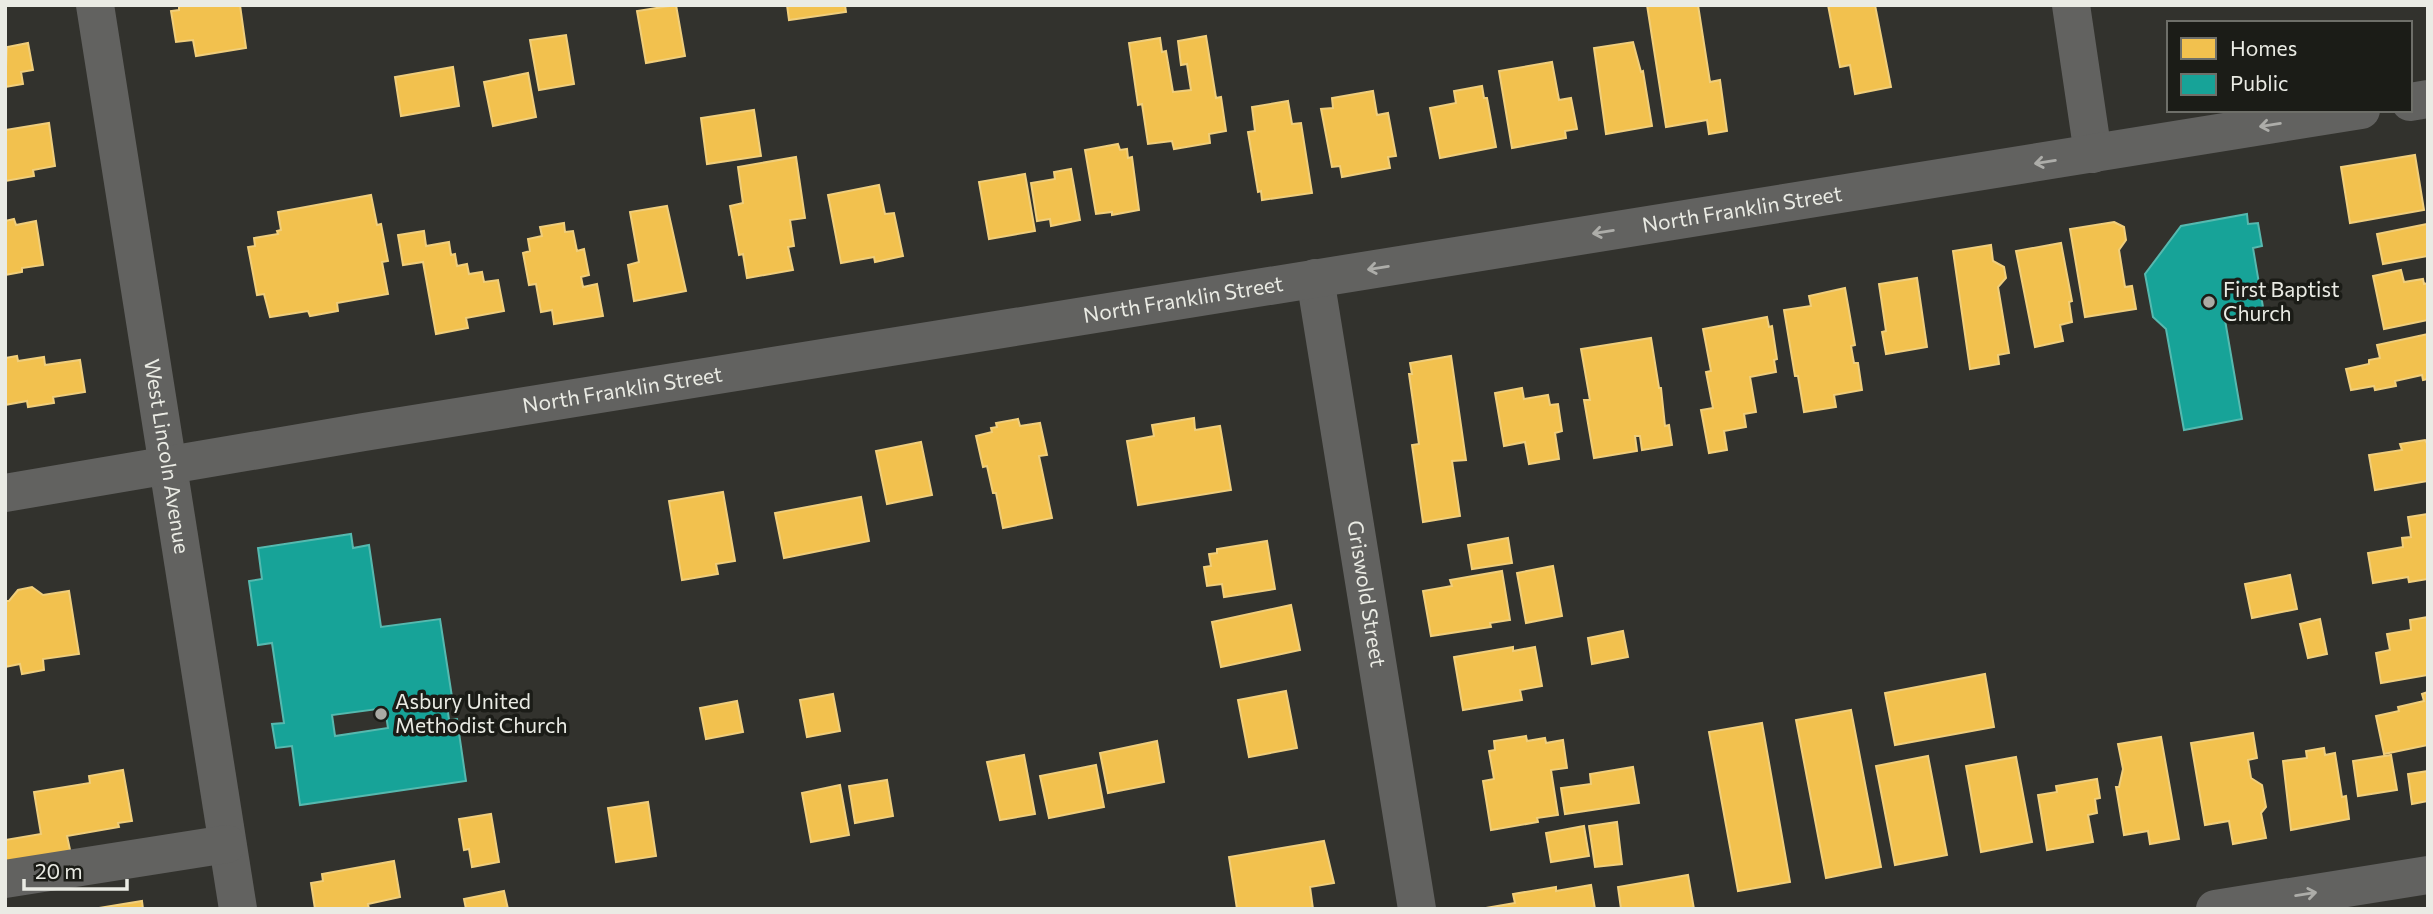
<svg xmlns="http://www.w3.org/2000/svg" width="2433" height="914" font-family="Commissioner,sans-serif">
<rect width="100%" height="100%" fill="#32322d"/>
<g fill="#f2c14e" stroke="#f0ce7b" stroke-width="2">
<polygon points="179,5 240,5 246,48 196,56 193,40 176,42 171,11 179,10"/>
<polygon points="676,5 685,56 646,63 637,11"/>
<polygon points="787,5 845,5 846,12 789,20"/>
<polygon points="1647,5 1698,5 1710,82 1720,80 1727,131 1709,134 1707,120 1666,127"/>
<polygon points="1828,5 1875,5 1891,87 1855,94 1850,65 1840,67"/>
<polygon points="566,35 574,84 539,90 530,40"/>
<polygon points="1206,36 1216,98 1221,97 1226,131 1209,134 1210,143 1174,149 1172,141 1148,144 1142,104 1138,105 1129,43 1160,38 1162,52 1166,51 1173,92 1191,90 1187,64 1181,65 1178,41"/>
<polygon points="1633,42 1641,72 1643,71 1652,126 1606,134 1594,48"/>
<polygon points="28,43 33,70 21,72 23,84 5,87 7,47"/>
<polygon points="1552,62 1559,100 1571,98 1577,129 1565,131 1566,138 1512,148 1499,71"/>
<polygon points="453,67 459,106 401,116 395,77"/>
<polygon points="528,73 536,117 493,126 484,82"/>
<polygon points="1482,86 1484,98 1487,98 1496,147 1440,158 1430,108 1456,103 1454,91"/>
<polygon points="1373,91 1377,115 1388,113 1396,156 1388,157 1390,168 1342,177 1340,166 1332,167 1321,109 1333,108 1332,98"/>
<polygon points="1288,101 1292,124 1301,123 1312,193 1262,200 1261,191 1258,192 1248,132 1255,131 1252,107"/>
<polygon points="754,110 761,156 707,164 701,118"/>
<polygon points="49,123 55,166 33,170 34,176 5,181 5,130"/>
<polygon points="1118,144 1120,150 1127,149 1128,158 1132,157 1139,210 1112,215 1112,212 1096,214 1085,150"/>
<polygon points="2415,155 2424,210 2350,223 2341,167"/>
<polygon points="796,157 805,218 790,220 794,246 788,247 793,270 747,278 743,254 739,255 730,206 743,203 738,167"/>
<polygon points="1071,169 1080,220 1051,226 1050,219 1037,221 1031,183 1055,179 1054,172"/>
<polygon points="1025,174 1035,231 989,239 979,182"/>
<polygon points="879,185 885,214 894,213 903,256 875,262 874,257 841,263 828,195"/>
<polygon points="371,195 377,225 381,224 388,261 382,262 388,294 337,303 338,311 310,316 308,311 270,317 264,294 257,295 248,247 255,246 254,238 278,234 277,231 281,230 278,212"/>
<polygon points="667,206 686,291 634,301 628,265 639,262 630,212"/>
<polygon points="14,219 16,225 36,221 43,265 22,268 22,272 5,275 5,221"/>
<polygon points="2114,222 2124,227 2126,240 2119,250 2125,287 2132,286 2136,309 2085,317 2070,229"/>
<polygon points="564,223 565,232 573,231 577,251 584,249 589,275 581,277 583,287 597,284 603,316 554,324 552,310 541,312 536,284 529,285 523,253 530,251 528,239 542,236 540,227"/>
<polygon points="2427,224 2428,256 2383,264 2377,234"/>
<polygon points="424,231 426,246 449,242 451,255 455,254 457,266 467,264 469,274 482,272 484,282 498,280 504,311 466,318 468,328 436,334 423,262 403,265 398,235"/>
<polygon points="2061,243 2072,301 2069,302 2072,322 2060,325 2063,341 2035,347 2016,251"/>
<polygon points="1991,245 1993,261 2004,267 2006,278 1998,287 2009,353 1998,355 1999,364 1970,369 1953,251"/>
<polygon points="2401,270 2404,282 2423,279 2424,284 2428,283 2428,320 2384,329 2373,276"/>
<polygon points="1917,278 1927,347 1886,354 1882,332 1886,331 1879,284"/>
<polygon points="1845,288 1855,345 1851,346 1854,363 1858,363 1862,390 1834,395 1836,407 1804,412 1798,376 1795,376 1784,310 1811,306 1809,296"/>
<polygon points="1767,317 1769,327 1772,326 1777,359 1774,360 1776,372 1750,377 1756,412 1744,414 1746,427 1724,431 1727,450 1709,453 1701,410 1713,408 1706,372 1711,371 1703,329"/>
<polygon points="2428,334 2428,379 2423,380 2422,375 2395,381 2396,386 2375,390 2374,386 2351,390 2346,369 2369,364 2369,360 2380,358 2377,345"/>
<polygon points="1651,338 1659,388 1661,388 1665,426 1669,425 1672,445 1642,450 1640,436 1635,436 1637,451 1594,458 1584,400 1590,400 1581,349"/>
<polygon points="17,356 18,361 44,357 45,365 80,360 85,392 53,397 54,403 28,407 27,401 5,405 5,358"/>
<polygon points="1451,356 1466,460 1452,461 1460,516 1423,522 1412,445 1419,444 1409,374 1412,374 1410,363"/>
<polygon points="1522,388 1524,399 1548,395 1550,405 1558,404 1562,431 1555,433 1559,459 1529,464 1525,442 1504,446 1495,393"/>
<polygon points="1194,418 1195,430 1220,426 1231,490 1138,505 1127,441 1154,436 1152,425"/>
<polygon points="1018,419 1020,426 1040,423 1047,455 1039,456 1052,518 1003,528 996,493 993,493 987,466 983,467 976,436 992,432 991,428 997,427 996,423"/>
<polygon points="2425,440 2428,445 2428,481 2375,490 2369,455 2402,450 2400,444"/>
<polygon points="921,442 932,495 887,504 876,451"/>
<polygon points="723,492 735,561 716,564 718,574 682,580 669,501"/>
<polygon points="861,497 869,541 784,558 775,513"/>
<polygon points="2428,514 2428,579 2409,582 2408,577 2373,583 2368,553 2403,547 2402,538 2411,537 2408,517"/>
<polygon points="1508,538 1512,563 1472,569 1468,545"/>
<polygon points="1267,541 1275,589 1224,597 1222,584 1207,586 1204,567 1211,566 1209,554 1217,553 1217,549"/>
<polygon points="1553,566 1562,616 1526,623 1517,573"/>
<polygon points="1502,571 1510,620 1490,623 1491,627 1431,636 1423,591 1452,586 1450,580"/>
<polygon points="2290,575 2297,609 2252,618 2245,584"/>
<polygon points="32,587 43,595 69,591 79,654 43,659 44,670 22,674 20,664 5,667 5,601 9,601 18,590"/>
<polygon points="1291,605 1300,650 1221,667 1212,622"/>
<polygon points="2428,617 2428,675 2381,683 2376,653 2390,650 2387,634 2411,630 2410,620"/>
<polygon points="2320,619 2327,654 2308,658 2300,624"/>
<polygon points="1623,631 1628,657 1592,664 1588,638"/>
<polygon points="1513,647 1513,651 1535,647 1542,686 1520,690 1522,700 1463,710 1454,657"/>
<polygon points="1985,674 1994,727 1895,745 1885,693"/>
<polygon points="1286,691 1297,748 1249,757 1238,700"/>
<polygon points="2428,692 2428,745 2384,754 2376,716 2399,711 2398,707 2424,701 2422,694"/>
<polygon points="833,694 840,731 807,737 800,700"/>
<polygon points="737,701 743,732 706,739 700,708"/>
<polygon points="1851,710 1881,867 1826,878 1796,720"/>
<polygon points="1762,723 1790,882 1738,891 1709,732"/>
<polygon points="2253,733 2257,758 2248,760 2251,778 2262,785 2266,807 2261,813 2266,838 2233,844 2229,821 2205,825 2191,743"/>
<polygon points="1526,736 1527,741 1545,738 1546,743 1563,740 1567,768 1551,770 1558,815 1537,818 1538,822 1491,830 1483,781 1494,779 1489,751 1495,750 1494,741"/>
<polygon points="2161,737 2179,839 2150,844 2148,831 2124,835 2116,787 2119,787 2123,769 2118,744"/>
<polygon points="1157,741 1164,782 1108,793 1100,753"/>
<polygon points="2324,748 2325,755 2335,753 2342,797 2346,796 2349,819 2291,830 2283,761 2307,758 2306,751"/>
<polygon points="1024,755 1035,814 1000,820 987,762"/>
<polygon points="2391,755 2397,790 2358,796 2353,761"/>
<polygon points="1928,756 1947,855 1895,865 1876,766"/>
<polygon points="2016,757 2032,842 1981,852 1966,766"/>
<polygon points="1096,765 1104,807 1049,818 1040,776"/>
<polygon points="1633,767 1639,803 1565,814 1561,788 1591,784 1590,774"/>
<polygon points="123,770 132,821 118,823 119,827 67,836 72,859 5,871 5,840 41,834 34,792 90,783 89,776"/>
<polygon points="2428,771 2428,801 2412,804 2408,774"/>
<polygon points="2097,779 2100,798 2095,799 2097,813 2088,815 2093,842 2047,850 2038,795 2057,792 2056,786"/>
<polygon points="887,780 893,816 855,823 849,786"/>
<polygon points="840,785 849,835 811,842 802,793"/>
<polygon points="648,802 656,856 616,862 608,808"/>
<polygon points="491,814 499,862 472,867 469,849 464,850 459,819"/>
<polygon points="1617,822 1622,864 1595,867 1589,826"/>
<polygon points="1584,826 1589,856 1551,862 1546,833"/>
<polygon points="1324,841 1334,883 1310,887 1313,909 1237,909 1229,857"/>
<polygon points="394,861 400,897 368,904 369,909 315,909 311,883 323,881 322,874"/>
<polygon points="1688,875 1694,909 1621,909 1618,887"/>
<polygon points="1591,885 1595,909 1480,909 1515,903 1513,894 1556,887 1556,891"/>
<polygon points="504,891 508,909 466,909 464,899"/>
<polygon points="142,901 143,909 93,909"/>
</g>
<g fill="#17a398" stroke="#56b9af" stroke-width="2" fill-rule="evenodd">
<polygon points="2247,214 2248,224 2258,223 2262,246 2253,248 2264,313 2225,320 2242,419 2184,430 2166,329 2153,317 2145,274 2181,226"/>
<path d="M351 534 353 548 369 545 381 627 440 619 452 697 446 698 449 720 457 719 466 781 300 805 292 746 276 748 272 724 284 723 272 643 258 645 249 581 262 579 258 548ZM385 708 388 728 335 736 332 715Z"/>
</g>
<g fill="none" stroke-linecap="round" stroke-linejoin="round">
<g stroke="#626260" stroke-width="38">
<path id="s1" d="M95 5 238 909"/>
<polyline points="2071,5 2093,154"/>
<polyline points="2410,102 2428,99"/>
<path id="s2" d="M1315 278 1417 909"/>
<path id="s3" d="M5 493 364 432 2361 110"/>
<polyline points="5,879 227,844"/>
<polyline points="2215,909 2428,875"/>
</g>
</g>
<defs><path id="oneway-shaft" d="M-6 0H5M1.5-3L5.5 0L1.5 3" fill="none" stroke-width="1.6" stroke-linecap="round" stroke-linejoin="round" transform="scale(1.75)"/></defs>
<g stroke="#adada9">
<use href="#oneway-shaft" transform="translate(2270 125) rotate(171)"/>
<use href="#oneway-shaft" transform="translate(2045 162) rotate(171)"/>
<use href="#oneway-shaft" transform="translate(1603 232) rotate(171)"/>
<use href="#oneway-shaft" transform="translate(1378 268) rotate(171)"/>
<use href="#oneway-shaft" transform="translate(2306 894) rotate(-9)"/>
</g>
<g fill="#aaaaa4" stroke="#1b1c17" stroke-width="2.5">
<circle cx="2209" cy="302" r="7"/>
<circle cx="381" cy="714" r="7"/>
</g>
<g text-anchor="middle" stroke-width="7" stroke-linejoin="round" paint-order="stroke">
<g font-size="21" fill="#eaebe4" stroke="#1b1c17">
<text dy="7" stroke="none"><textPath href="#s3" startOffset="1760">North Franklin Street</textPath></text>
<text dy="7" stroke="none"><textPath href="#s3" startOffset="1194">North Franklin Street</textPath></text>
<text dy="7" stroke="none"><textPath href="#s3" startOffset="626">North Franklin Street</textPath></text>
<text dy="7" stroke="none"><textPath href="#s1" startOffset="457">West Lincoln Avenue</textPath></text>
<text dy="7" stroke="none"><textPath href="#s2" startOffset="320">Griswold Street</textPath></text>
</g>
<g font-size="21" fill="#eaebe4" stroke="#1b1c17" text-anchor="start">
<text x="2223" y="297">First Baptist<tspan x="2223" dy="24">Church</tspan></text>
<text x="395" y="709">Asbury United<tspan x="395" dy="24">Methodist Church</tspan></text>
</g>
</g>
<rect width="2433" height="914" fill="none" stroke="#eaebe4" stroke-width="14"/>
<rect x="2167" y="21" width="245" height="91" fill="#1b1c17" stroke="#6e6f69" stroke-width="2"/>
<rect x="2181" y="38" width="35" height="21" fill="#f2c14e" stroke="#6e6f69" stroke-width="2"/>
<text x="2230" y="56" font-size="21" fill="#eaebe4">Homes</text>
<rect x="2181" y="74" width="35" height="21" fill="#17a398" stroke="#6e6f69" stroke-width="2"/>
<text x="2230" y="91" font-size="21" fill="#eaebe4">Public</text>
<path d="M24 879v10h103v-10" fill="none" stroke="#eaebe4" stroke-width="3.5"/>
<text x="35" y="879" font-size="21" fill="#eaebe4" stroke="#1b1c17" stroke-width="5" paint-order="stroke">20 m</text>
</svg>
